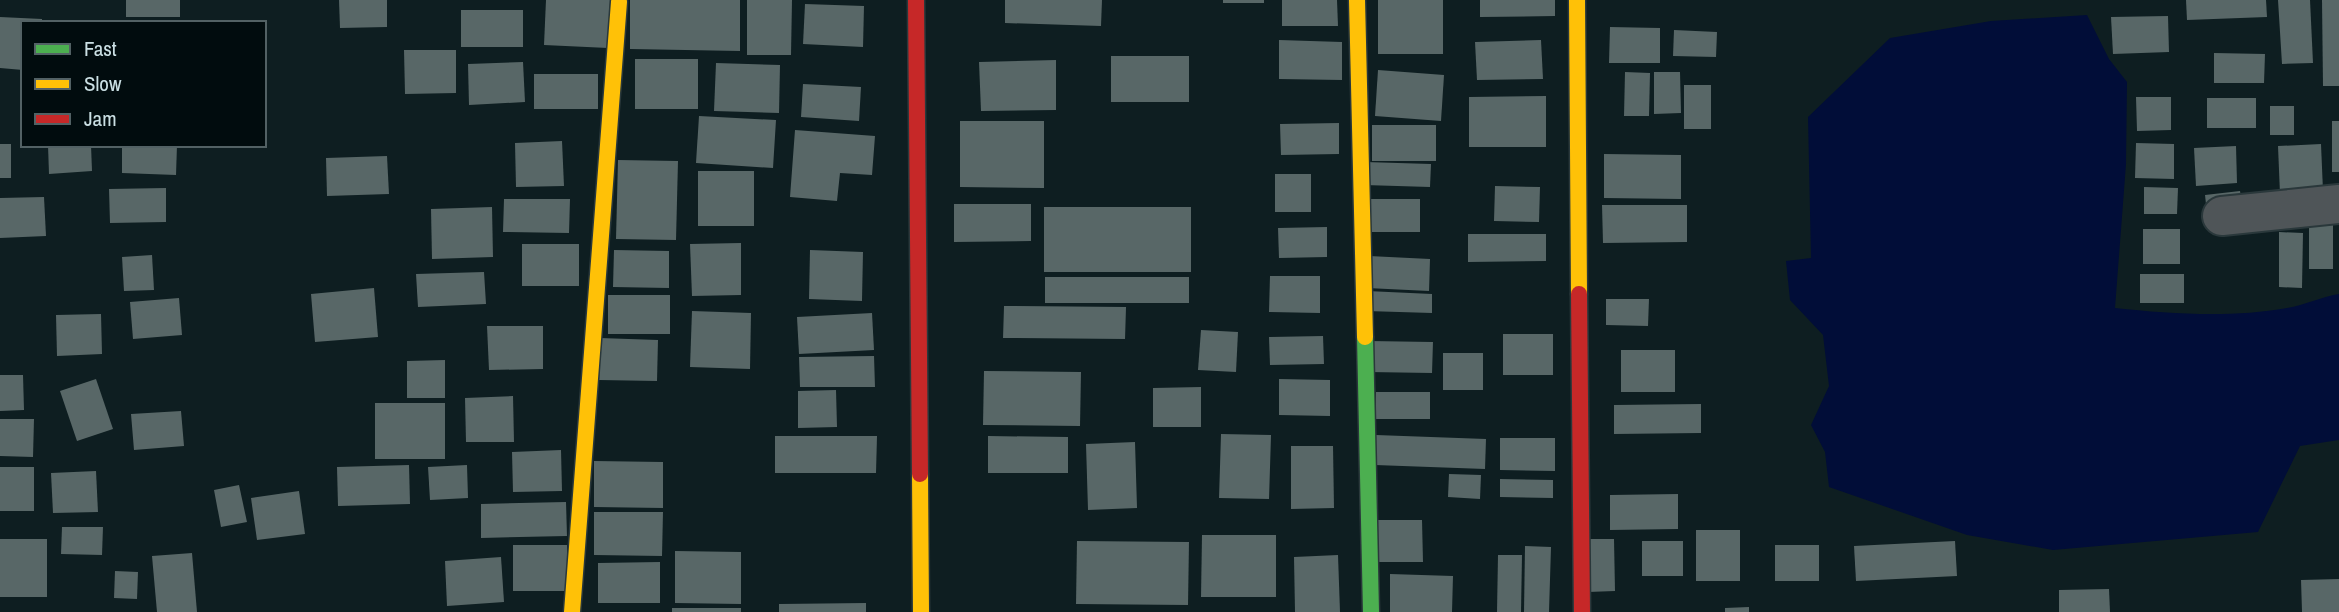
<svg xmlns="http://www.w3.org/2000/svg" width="2339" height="612" font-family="'Archivo Narrow',sans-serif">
<rect width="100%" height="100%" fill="#0e1e21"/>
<path fill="#010d38" d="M2087 15 2109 59 2127 82 2126 164 2115 308C2171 314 2232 318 2287 308 2305 305 2321 297 2339 294V440L2300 446 2258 532 2053 550 1967 535 1829 487 1825 452 1811 425 1829 386 1823 335 1790 300 1786 261 1811 258 1808 117 1890 38 1991 21Z"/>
<g fill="#586767">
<rect x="126" y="0" width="54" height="17"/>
<polygon points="339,0 387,0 387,27 340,28"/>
<polygon points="546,0 610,0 608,48 544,45"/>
<polygon points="630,0 740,0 740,51 630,49"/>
<polygon points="747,0 792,0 791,55 747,55"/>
<polygon points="1005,0 1102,0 1101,26 1005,23"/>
<rect x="1223" y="0" width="41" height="3"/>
<polygon points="1282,0 1337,0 1338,26 1282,26"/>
<rect x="1378" y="0" width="65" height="54"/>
<polygon points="1480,0 1555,0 1555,16 1480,17"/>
<polygon points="2186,0 2266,0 2267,17 2187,20"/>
<polygon points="2278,0 2310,0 2313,63 2282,64"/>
<polygon points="2322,0 2339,0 2339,86 2323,86"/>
<polygon points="805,4 864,6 863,47 803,44"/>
<rect x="461" y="10" width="62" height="37"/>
<polygon points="2168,16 2169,52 2113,54 2111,17"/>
<polygon points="0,17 42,19 42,23 23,23 23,70 0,68"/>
<polygon points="1610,27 1660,28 1660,63 1609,63"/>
<polygon points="1674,30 1717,32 1716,57 1673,56"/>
<polygon points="1279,40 1342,42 1342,80 1279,79"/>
<polygon points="1541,40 1543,79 1477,80 1475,42"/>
<polygon points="404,50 456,50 456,93 405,94"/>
<polygon points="2214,53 2265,54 2264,83 2214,83"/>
<rect x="1111" y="56" width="78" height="46"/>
<rect x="635" y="59" width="63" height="50"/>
<polygon points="1056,60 1056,110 981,111 979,62"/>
<polygon points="523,62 525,102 469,105 468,64"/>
<polygon points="716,63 780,65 779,113 714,111"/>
<polygon points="1378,70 1444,75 1441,121 1375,116"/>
<polygon points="1625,72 1650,73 1649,116 1624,116"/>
<polygon points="1654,72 1680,72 1681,113 1654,114"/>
<rect x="534" y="74" width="64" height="35"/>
<polygon points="803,84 861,87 859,121 801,117"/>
<rect x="1684" y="85" width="27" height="44"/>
<polygon points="1546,96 1546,147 1469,147 1469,97"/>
<polygon points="2136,97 2171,97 2171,130 2137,131"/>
<rect x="2207" y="98" width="49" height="30"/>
<rect x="2270" y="106" width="24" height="29"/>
<polygon points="699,116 776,120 773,168 696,163"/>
<polygon points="960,121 1044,121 1044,188 960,187"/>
<rect x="2332" y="121" width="7" height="51"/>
<polygon points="1339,123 1339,154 1281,155 1280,124"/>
<rect x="1372" y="125" width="64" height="36"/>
<polygon points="795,130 875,136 872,175 840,173 837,201 790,197"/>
<polygon points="562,141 564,186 516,187 515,143"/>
<polygon points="2136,143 2174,144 2174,179 2135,178"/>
<rect x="0" y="144" width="11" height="34"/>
<polygon points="2321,144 2323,191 2280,194 2278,146"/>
<polygon points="48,145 91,145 92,171 49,174"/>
<polygon points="122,145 177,145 176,175 122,173"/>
<polygon points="2236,146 2237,183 2196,186 2194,148"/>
<polygon points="1604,154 1681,155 1681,199 1604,198"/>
<polygon points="387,156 389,194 327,196 326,158"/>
<polygon points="618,160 678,161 676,240 616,239"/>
<polygon points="1365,162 1431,164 1430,187 1364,185"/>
<rect x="698" y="171" width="56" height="55"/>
<rect x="1275" y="174" width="36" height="38"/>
<polygon points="1495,186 1540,187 1539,222 1494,221"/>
<polygon points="2144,187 2178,188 2177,214 2144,214"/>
<polygon points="166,188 166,222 110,223 109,189"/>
<polygon points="2240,191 2243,210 2207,213 2205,195"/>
<polygon points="44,197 46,236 0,238 0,198"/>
<polygon points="504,199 570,199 569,233 503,232"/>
<polygon points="1365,199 1420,199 1420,232 1364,232"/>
<polygon points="954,204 1031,204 1031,241 954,242"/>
<polygon points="1602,205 1687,205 1687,242 1603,243"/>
<polygon points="492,207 493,257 432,259 431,209"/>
<rect x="1044" y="207" width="147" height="65"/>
<rect x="2309" y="221" width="24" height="48"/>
<polygon points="1327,227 1327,257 1279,258 1278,228"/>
<rect x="2143" y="229" width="37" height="35"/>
<polygon points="2279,232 2303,233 2302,288 2279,287"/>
<polygon points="1468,234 1546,234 1546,261 1468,262"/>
<polygon points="741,243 741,295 692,296 690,244"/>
<rect x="522" y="244" width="57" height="42"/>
<polygon points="614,250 669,251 669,288 613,287"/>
<polygon points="810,250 863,252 862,301 809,299"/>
<polygon points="152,255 154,290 124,291 122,257"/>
<polygon points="1369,256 1430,259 1429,291 1367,288"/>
<polygon points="484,272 486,304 418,307 416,274"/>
<rect x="2140" y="274" width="44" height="29"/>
<polygon points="1270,276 1320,276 1320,313 1269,312"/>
<rect x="1045" y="277" width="144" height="26"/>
<polygon points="374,288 378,337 315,342 311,294"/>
<polygon points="1367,291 1432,294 1432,313 1366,311"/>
<rect x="608" y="295" width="62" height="39"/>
<polygon points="179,298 182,335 133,339 130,302"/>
<polygon points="1606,299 1649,299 1648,326 1606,325"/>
<polygon points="1004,306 1126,307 1125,339 1003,338"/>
<polygon points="692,311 751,313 750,369 690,367"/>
<polygon points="872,313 874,350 799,354 797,317"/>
<polygon points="101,314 102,354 57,356 56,315"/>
<polygon points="487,326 543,326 543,369 489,370"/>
<polygon points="1201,330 1238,332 1236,372 1198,370"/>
<rect x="1503" y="334" width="50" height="41"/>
<polygon points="1323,336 1324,364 1270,365 1269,337"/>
<polygon points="600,338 658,340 657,381 599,380"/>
<polygon points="1369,341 1433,342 1432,373 1368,372"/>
<rect x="1621" y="350" width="54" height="42"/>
<rect x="1443" y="353" width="40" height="37"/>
<polygon points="874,356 875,387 800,387 799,357"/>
<polygon points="445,360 445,398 407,398 407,361"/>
<polygon points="984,371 1081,372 1080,426 983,425"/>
<polygon points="0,375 23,375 24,410 0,411"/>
<polygon points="96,379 113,429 77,441 60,391"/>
<polygon points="1279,379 1330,380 1330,416 1279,415"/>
<polygon points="1201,387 1201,427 1153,427 1153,388"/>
<polygon points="836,390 837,427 798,428 798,391"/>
<polygon points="1376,392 1430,392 1430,419 1375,419"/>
<polygon points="513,396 514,442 466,442 465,398"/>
<rect x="375" y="403" width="70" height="56"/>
<polygon points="1701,404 1701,433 1614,434 1614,405"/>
<polygon points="181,411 184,446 134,450 131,414"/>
<polygon points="0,419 34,419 33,457 0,456"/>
<polygon points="1221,434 1271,435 1269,499 1219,498"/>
<polygon points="1376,435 1486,439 1485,469 1375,465"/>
<polygon points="775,436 877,436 876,473 775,473"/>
<polygon points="988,436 1068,437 1068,473 988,473"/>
<polygon points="1500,438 1555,438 1555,471 1500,470"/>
<polygon points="1135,442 1137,508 1088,510 1086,444"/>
<polygon points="1291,446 1333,446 1334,508 1291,509"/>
<polygon points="561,450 562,491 513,492 512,452"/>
<polygon points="594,461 663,462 663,508 594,507"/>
<polygon points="409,465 410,504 338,506 337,467"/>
<polygon points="467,465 468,498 430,500 428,467"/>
<rect x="0" y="467" width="34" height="44"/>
<polygon points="96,471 98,512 53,513 51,473"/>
<polygon points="1449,474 1481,475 1480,499 1448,497"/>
<polygon points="1500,479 1553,480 1553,498 1500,497"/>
<polygon points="239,485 247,522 221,527 214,490"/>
<polygon points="299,491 305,534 257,540 251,498"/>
<polygon points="1678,494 1678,529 1610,530 1610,495"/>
<polygon points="566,502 567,536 481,538 481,504"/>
<polygon points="594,512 663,512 662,556 594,555"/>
<polygon points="1375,520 1422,520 1423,562 1375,562"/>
<polygon points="62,527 103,527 102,555 61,554"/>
<rect x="1696" y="530" width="44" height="51"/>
<polygon points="1202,535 1276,535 1276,597 1201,597"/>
<rect x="0" y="539" width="47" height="58"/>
<polygon points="1588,539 1614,539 1615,591 1588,592"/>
<polygon points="1077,541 1189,542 1188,605 1076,604"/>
<rect x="1642" y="541" width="41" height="35"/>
<polygon points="1955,541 1957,576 1856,581 1854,546"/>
<rect x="513" y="545" width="54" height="46"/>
<rect x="1775" y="545" width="44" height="36"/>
<polygon points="1525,546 1551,547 1549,612 1524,612"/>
<polygon points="675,551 741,552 741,604 675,603"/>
<polygon points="192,553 197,612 157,612 152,556"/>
<polygon points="1338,555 1340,612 1295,612 1294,557"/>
<polygon points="1498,555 1522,555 1521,612 1497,612"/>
<polygon points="501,557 504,602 447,606 445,561"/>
<polygon points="660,562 660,603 598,603 598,563"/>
<polygon points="115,571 138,572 137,599 114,598"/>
<polygon points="1390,574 1453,576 1452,612 1390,612"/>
<polygon points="2339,579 2339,612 2302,612 2301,580"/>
<polygon points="2109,589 2110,612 2059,612 2059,590"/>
<polygon points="866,603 866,612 779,612 779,604"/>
<polygon points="1749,607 1749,612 1725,612 1725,608"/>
<rect x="672" y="608" width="69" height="4"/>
</g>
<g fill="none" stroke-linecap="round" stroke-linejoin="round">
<defs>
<polyline id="street" points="2222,216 2339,204"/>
<polyline id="fast" points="1365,337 1371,612"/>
<g id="slow">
<polyline points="1357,0 1365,337"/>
<polyline points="1577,0 1579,294"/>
<polyline points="920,474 921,612"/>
<polyline points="572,612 619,2"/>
</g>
<g id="jam">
<polyline points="916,0 920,474"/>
<polyline points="1579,294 1582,612"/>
</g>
</defs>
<use href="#street" stroke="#2a383b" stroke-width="42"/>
<use href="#fast" stroke="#2a383b" stroke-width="19"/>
<use href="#slow" stroke="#2a383b" stroke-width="19"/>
<use href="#jam" stroke="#2a383b" stroke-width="19"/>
<use href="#street" stroke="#4f5558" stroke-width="38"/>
<use href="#fast" stroke="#4caf50" stroke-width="16"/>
<use href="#slow" stroke="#ffc107" stroke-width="16"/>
<use href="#jam" stroke="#c62828" stroke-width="16"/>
</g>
<rect x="21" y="21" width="245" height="126" fill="#010c0e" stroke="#526164" stroke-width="2"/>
<rect x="35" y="44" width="35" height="10" fill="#4caf50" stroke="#526164" stroke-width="2"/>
<text x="84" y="56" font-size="21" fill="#cbe0e4">Fast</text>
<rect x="35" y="79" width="35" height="10" fill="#ffc107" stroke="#526164" stroke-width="2"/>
<text x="84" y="91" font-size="21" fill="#cbe0e4">Slow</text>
<rect x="35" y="114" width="35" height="10" fill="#c62828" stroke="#526164" stroke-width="2"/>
<text x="84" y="126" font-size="21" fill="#cbe0e4">Jam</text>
</svg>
